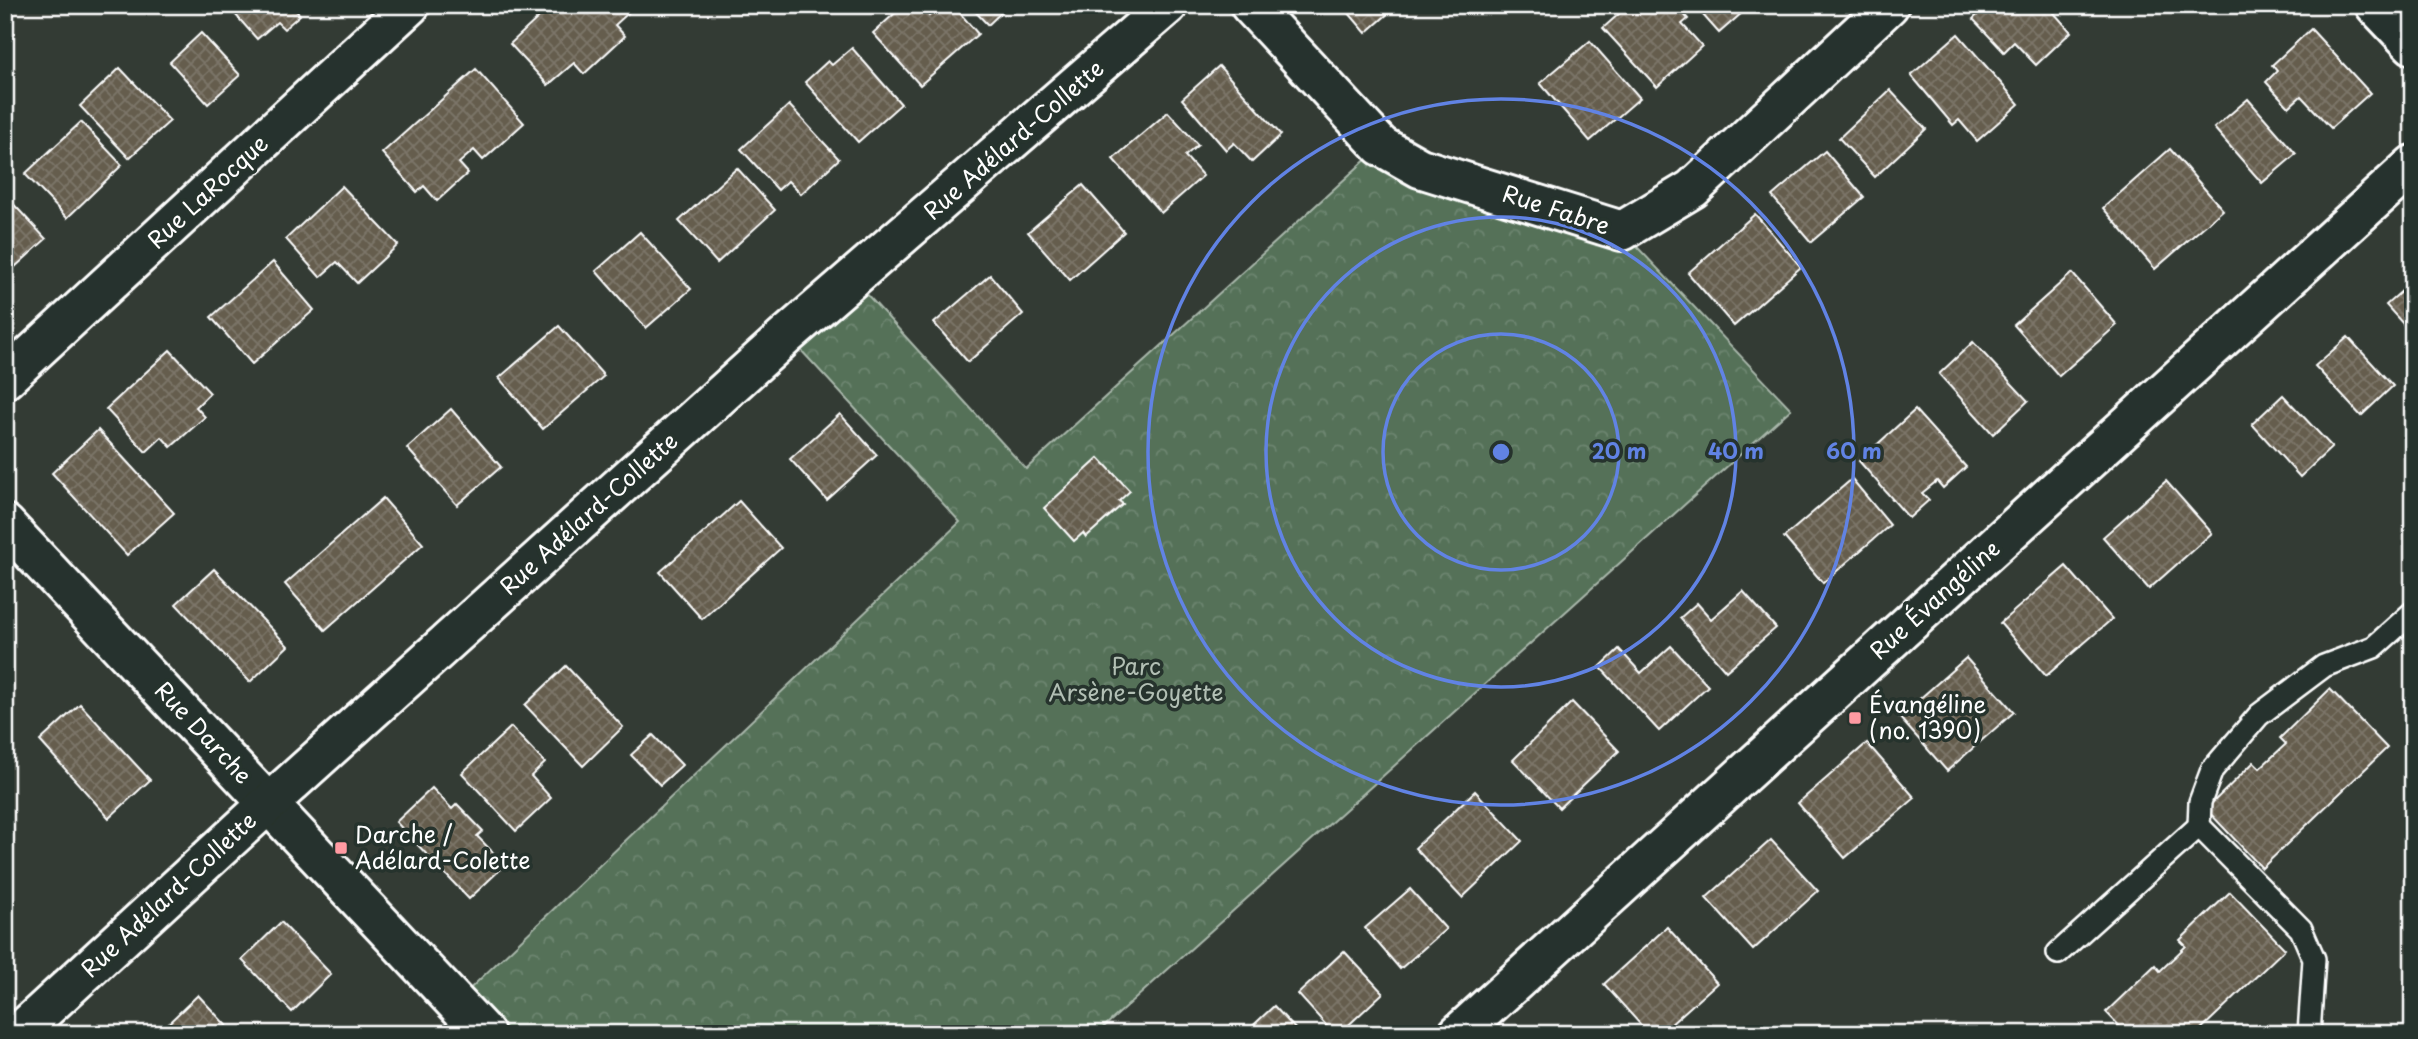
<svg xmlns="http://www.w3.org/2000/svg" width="2418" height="1039" font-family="'Playpen Sans',sans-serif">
<defs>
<pattern id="forest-crowns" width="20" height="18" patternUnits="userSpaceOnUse" patternTransform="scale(1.75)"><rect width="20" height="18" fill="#547158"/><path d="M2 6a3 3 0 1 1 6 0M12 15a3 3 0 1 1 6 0" fill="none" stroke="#6e8671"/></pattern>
<pattern id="building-cross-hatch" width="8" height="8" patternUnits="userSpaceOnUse" patternTransform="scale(1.75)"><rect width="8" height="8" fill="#655d4e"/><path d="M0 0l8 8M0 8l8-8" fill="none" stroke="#7c7569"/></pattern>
</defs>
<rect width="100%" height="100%" fill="#333b34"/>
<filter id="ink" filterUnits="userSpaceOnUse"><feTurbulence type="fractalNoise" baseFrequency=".0143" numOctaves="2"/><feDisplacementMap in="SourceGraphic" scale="14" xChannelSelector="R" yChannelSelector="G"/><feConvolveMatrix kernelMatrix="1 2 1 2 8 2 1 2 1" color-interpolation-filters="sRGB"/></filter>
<g filter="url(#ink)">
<polygon fill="url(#forest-crowns)" stroke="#aab8ac" stroke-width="2" points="1381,146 1622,231 1791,409 1096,1034 485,1034 456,1002 960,522 787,335 853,279 1026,469"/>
<g fill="url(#building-cross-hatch)" stroke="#fff" stroke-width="2">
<polygon points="227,5 295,5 293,7 300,15 284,29 277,22 257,39"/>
<polygon points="552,5 637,5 615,25 625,36 584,74 574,63 548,85 510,44"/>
<polygon points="904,5 919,5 929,16 942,5 953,5 978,34 920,85 873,33"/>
<polygon points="969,5 1009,5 988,25"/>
<polygon points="1342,5 1398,5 1366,33"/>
<polygon points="1629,5 1676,5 1688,19 1682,24 1702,46 1657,87 1603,28"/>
<polygon points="1694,5 1751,5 1719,33"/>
<polygon points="1988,5 2047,5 2071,32 2036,65 2014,42 2004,52 1973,19"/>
<polygon points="2311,29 2370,93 2331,128 2301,96 2289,107 2266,82 2277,71 2272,65"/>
<polygon points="201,33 240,75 208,104 170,62"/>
<polygon points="1958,34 2019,104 1977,141 1959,120 1953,125 1911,75"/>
<polygon points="1590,41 1640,98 1590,141 1540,83"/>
<polygon points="852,48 901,104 858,142 805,82 828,61 832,65"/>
<polygon points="1219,66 1281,135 1252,162 1234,143 1226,150 1182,99"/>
<polygon points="120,68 170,121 129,158 80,106"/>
<polygon points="476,69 524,123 483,160 474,150 459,163 468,173 437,201 424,186 417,192 382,153"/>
<polygon points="1890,90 1926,129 1875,177 1839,138"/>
<polygon points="2248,99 2296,154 2262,183 2214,128"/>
<polygon points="789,105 839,159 801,194 788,181 778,190 741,149"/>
<polygon points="1168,112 1198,145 1185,156 1203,176 1161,213 1113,159"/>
<polygon points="81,122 122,165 67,218 25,174"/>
<polygon points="2170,149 2223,210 2155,269 2103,208"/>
<polygon points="1825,151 1864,197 1811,242 1772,196"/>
<polygon points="737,168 775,210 717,263 679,221"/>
<polygon points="1083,185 1124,232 1070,280 1028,232"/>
<polygon points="342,186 398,245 357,283 337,262 320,277 286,239"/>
<polygon points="5,195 46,239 5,276"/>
<polygon points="1755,214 1801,267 1734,326 1688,273"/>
<polygon points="640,232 691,289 646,328 596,271"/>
<polygon points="273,262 314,310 252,364 211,317"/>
<polygon points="2072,273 2117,325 2059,376 2014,325"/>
<polygon points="990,275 1023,314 968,362 934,323"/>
<polygon points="2413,281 2413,335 2386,305"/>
<polygon points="559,326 604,376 543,429 499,378"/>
<polygon points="2348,337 2393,386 2361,416 2315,366"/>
<polygon points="1973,342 2028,401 1993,434 1939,374"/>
<polygon points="170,350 210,393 196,407 205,417 171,447 162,437 146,452 106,409"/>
<polygon points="2283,395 2332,447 2300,477 2252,424"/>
<polygon points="451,409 501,467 457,505 407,448"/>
<polygon points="1915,410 1966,467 1943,488 1937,481 1922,493 1929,500 1909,518 1859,461"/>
<polygon points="840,414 877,455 827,500 790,459"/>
<polygon points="98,430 174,513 127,555 52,473"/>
<polygon points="1099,458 1130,491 1119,501 1123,504 1086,537 1083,533 1074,541 1044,508"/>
<polygon points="1852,479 1890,525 1823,583 1784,537"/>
<polygon points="2166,481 2212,533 2149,589 2103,537"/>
<polygon points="383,498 423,544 325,630 285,584"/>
<polygon points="739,501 781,548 702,619 660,572"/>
<polygon points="2066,566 2112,619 2046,676 2000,623"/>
<polygon points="214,569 288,646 250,682 176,604"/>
<polygon points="1743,591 1776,628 1726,671 1680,618 1697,603 1711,619"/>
<polygon points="1671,646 1708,686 1659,731 1600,667 1619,649 1641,673"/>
<polygon points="1966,658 2014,712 1947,771 1899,717"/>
<polygon points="566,666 623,727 583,766 525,705"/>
<polygon points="2330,689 2387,748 2262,868 2206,809 2254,762 2260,768 2286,744 2280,738"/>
<polygon points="1572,702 1619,751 1559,808 1513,760"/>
<polygon points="80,704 150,780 109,818 40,741"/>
<polygon points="511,727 545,763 531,776 551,798 516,831 462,773"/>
<polygon points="653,735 682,765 660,785 631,755"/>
<polygon points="1867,743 1915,798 1845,858 1798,803"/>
<polygon points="432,788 452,809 457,804 483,831 477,836 505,865 469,899 396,822"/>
<polygon points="1475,791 1522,841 1462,898 1415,848"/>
<polygon points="1771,840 1818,891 1753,950 1706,898"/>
<polygon points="1410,889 1446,929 1400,969 1365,928"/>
<polygon points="2230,892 2285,949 2196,1034 2127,1034 2106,1012 2155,965 2160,971 2186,946 2180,940"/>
<polygon points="281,922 331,974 292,1012 242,960"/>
<polygon points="1667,927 1717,983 1660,1034 1649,1034 1604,984"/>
<polygon points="1344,951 1383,993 1339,1034 1334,1034 1298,994"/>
<polygon points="198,995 234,1034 157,1034"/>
<polygon points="1274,1006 1300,1034 1244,1034"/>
</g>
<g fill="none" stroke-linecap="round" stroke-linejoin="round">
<defs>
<g id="service">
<polyline points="2199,826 2200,802 2212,770 2259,715 2324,666 2374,647 2413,612"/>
<polyline points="2058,953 2199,826 2301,929 2314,959 2309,1034"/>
</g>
<g id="minor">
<polyline points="1250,5 1381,146 1420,168 1622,231 1692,189 1889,5"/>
<polyline points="5,379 410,5"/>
<polyline points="5,524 485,1034"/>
<polyline points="18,1034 269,803 787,335 1168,5"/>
<polyline points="1458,1034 2413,165"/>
</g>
<polyline id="tertiary" points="2375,5 2413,45"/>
</defs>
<use href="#service" stroke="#fff" stroke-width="26"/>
<use href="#minor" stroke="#fff" stroke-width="44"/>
<use href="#tertiary" stroke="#fff" stroke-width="44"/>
<use href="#service" stroke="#26332d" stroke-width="21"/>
<use href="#minor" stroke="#26332d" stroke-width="38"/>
<use href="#tertiary" stroke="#26332d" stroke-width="38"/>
</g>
</g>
<g fill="none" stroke="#6183e4" stroke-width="3.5">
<circle cx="1501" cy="452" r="118"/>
<circle cx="1501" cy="452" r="235"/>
<circle cx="1501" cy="452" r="353"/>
</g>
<g fill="#ff9aa2" stroke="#26332d" stroke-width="2.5">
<rect x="1848" y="711" width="14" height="14" rx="3.5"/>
<rect x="334" y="841" width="14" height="14" rx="3.5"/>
</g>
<g text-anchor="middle" stroke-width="7" stroke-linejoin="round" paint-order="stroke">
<g font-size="23" fill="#fff" stroke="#26332d">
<text transform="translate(1014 140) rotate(-41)" y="8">Rue Adélard-Collette</text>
<text transform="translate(208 192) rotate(-43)" y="8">Rue LaRocque</text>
<text transform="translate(1556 210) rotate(18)" y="8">Rue Fabre</text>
<text transform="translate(589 514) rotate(-42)" y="8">Rue Adélard-Collette</text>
<text transform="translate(1935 600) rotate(-42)" y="8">Rue Évangéline</text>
<text transform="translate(203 733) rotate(47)" y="8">Rue Darche</text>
<text transform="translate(169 895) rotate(-43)" y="8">Rue Adélard-Collette</text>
</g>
<g font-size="23" fill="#b2bfb4" stroke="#26332d">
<text x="1136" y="675">Parc<tspan x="1136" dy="26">Arsène-Goyette</tspan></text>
</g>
<g font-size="23" fill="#fff" stroke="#26332d" text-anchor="start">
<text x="1869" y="713">Évangéline<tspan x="1869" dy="26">(no. 1390)</tspan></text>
<text x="355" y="843">Darche /<tspan x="355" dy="26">Adélard-Colette</tspan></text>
</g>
</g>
<circle cx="1501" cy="452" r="10" fill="#6183e4" stroke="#26332d" stroke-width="3.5"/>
<g font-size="21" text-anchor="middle" font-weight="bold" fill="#6183e4" stroke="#26332d" stroke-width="7" stroke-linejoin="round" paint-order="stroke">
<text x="1619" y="459">20 m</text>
<text x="1736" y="459">40 m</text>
<text x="1854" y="459">60 m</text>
</g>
<rect width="2418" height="1039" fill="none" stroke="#26332d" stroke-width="28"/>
<rect x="14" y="14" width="2390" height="1011" fill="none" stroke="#fff" stroke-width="2.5" filter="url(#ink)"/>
</svg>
